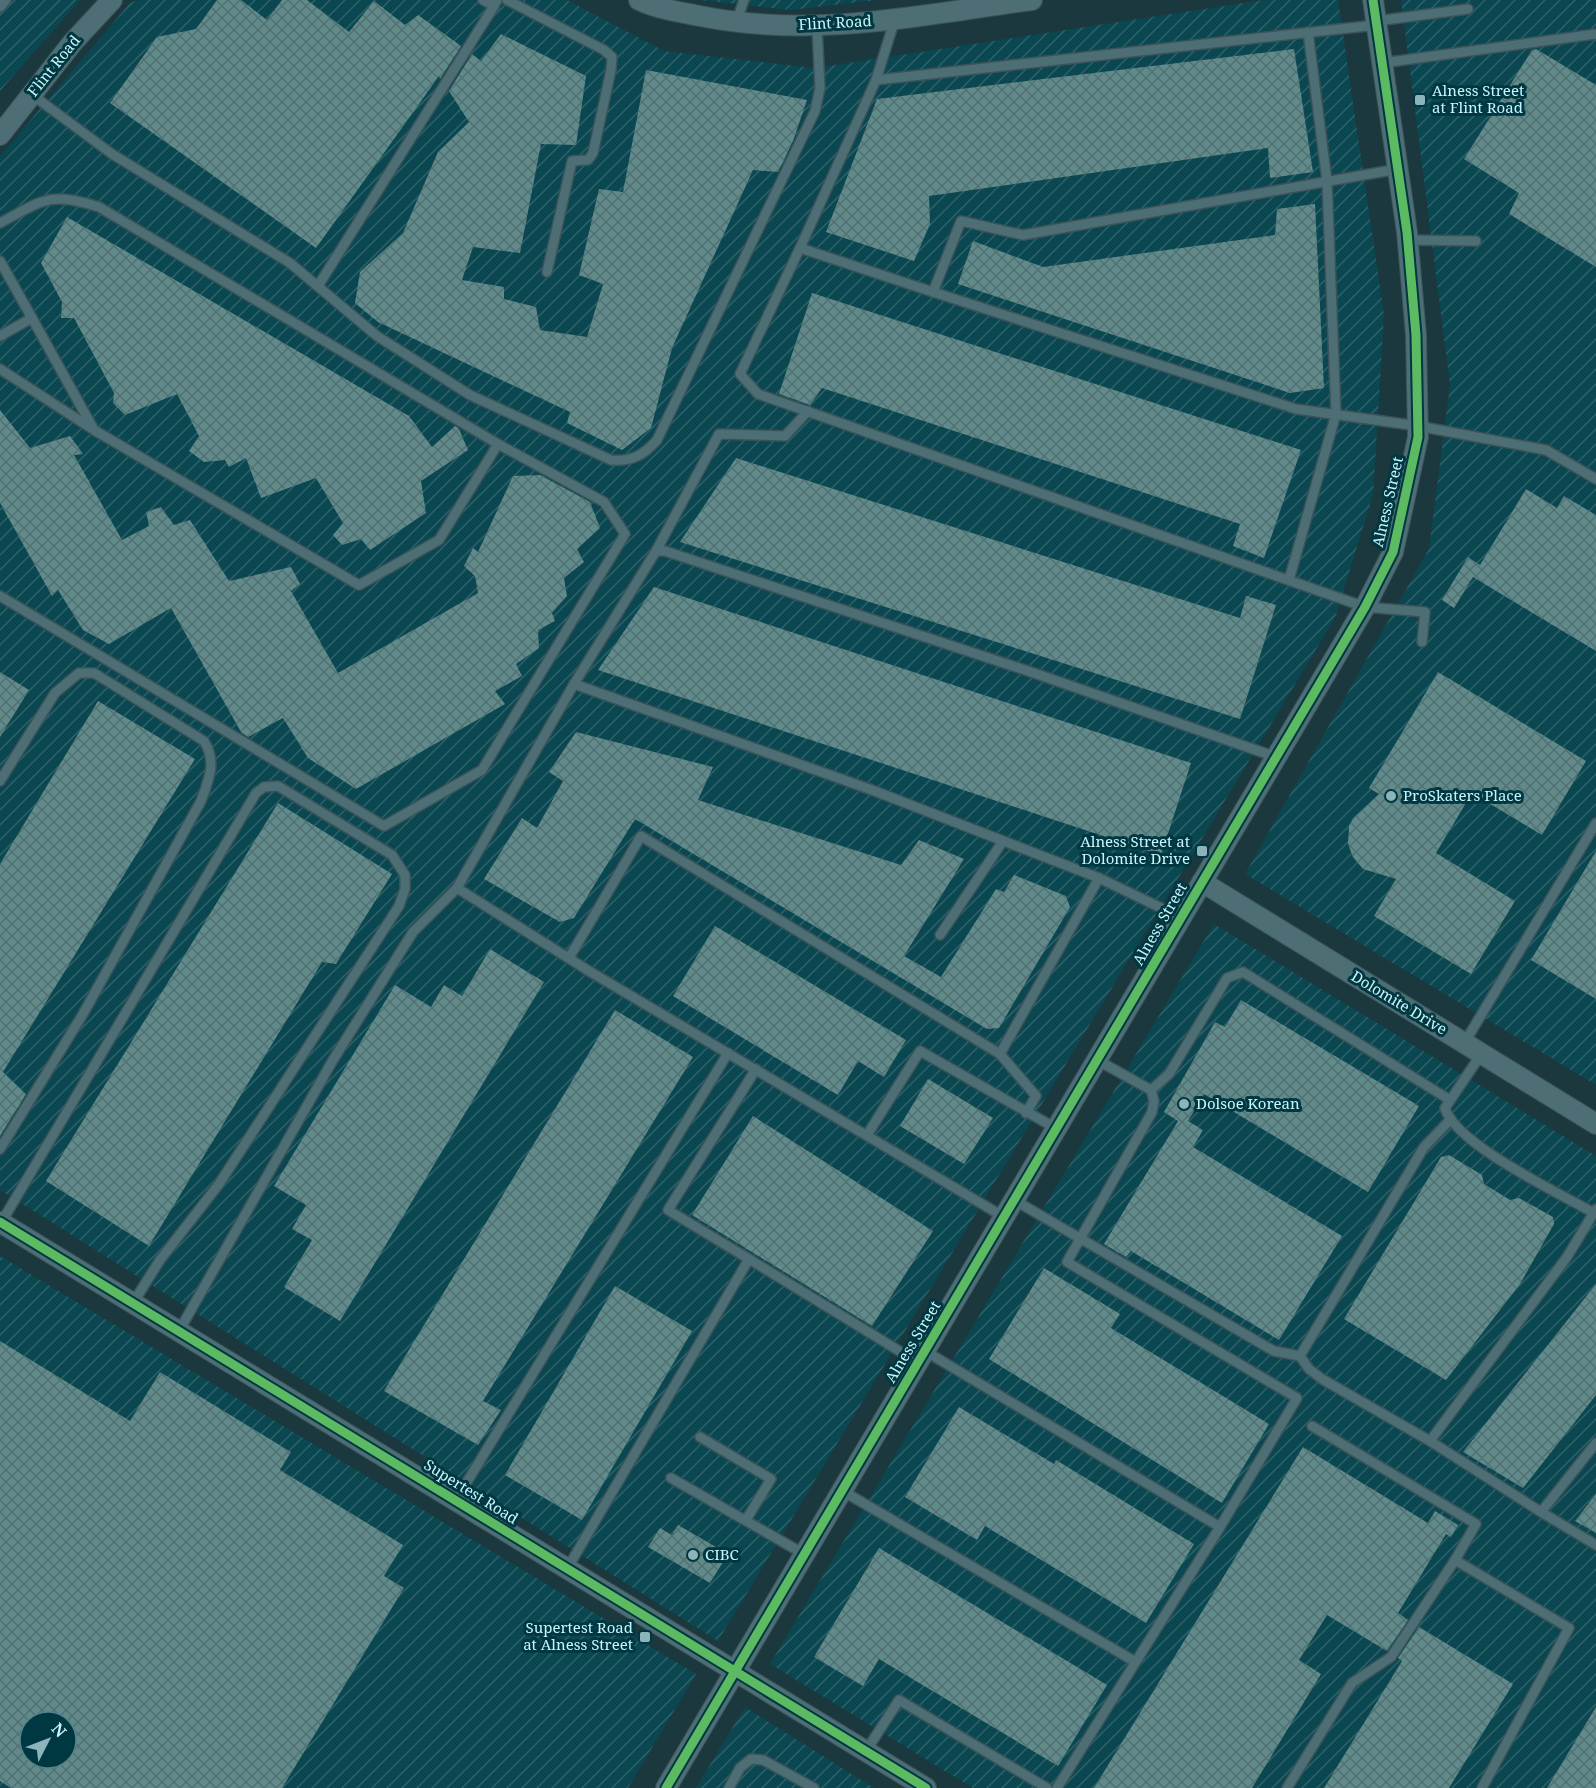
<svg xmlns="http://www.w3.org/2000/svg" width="1596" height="1788" font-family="'Noto Serif',serif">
<defs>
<pattern id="industrial-furrows" width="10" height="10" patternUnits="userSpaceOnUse" patternTransform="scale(1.5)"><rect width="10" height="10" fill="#0b4750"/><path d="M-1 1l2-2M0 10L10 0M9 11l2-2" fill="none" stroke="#2d626a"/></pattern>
<pattern id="building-cross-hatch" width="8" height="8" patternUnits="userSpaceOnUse" patternTransform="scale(1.5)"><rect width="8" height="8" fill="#618a8b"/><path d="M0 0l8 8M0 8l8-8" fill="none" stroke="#537072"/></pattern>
</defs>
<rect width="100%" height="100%" fill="#1b383e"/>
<g fill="url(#industrial-furrows)" fill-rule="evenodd">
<polygon points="0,0 80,0 0,91"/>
<polygon points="137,0 567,0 664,51 815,68 1263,0 1338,0 1384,315 1373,495 1335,618 718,1641 0,1190 0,156 130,3"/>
<polygon points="700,0 877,0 790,10"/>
<polygon points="1401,0 1596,0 1596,1085 1245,874 1429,549 1450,385"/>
<polygon points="1214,924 1596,1156 1596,1788 973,1788 770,1664"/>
<path d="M0 1256 696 1674 628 1788H0ZM30 1722H66V1758H30Z"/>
<polygon points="745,1707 874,1788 696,1788"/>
</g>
<g fill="url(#building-cross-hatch)" fill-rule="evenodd">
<polygon points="217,0 241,0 267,20 282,0 307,0 349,32 374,1 405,25 418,15 461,46 440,79 439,76 316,248 110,103 157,37 196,29"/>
<polygon points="501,34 586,76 576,145 541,144 520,253 473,247 462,280 504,287 504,299 536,307 540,330 587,337 603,284 579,275 599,189 623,192 646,70 807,100 793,141 778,172 753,170 672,348 651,428 622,450 567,423 570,412 378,322 355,303 360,272 403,233 438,152 469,122 449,91 472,54 481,61"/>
<polygon points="1294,49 1313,172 1270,178 1268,148 929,196 930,224 914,261 826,232 877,99"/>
<polygon points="1536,49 1596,85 1596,267 1509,214 1519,193 1464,159 1532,50"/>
<polygon points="1315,204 1324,388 1290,393 958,284 973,241 1043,267 1275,235 1277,209"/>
<polygon points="67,217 409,416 432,447 455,426 459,429 468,450 421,481 426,513 370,550 361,539 342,545 333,535 343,523 316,478 261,498 246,458 229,467 225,460 204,462 189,451 199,436 177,394 125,415 113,403 114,393 74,318 61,318 62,302 41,263"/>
<polygon points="812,293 1301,450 1264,558 1233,546 1240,524 822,388 810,405 779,394"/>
<polygon points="0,410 30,448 70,436 83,454 74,455 122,540 149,526 146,512 161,507 174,525 190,520 229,581 291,567 300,584 291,591 338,673 478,593 475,576 464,566 473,548 478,552 513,476 540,475 590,502 600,528 577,549 584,562 564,578 567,596 552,613 555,621 538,630 539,648 516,664 522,676 495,691 505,704 356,789 308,758 283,718 248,737 241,732 171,608 109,644 83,630 58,590 52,596 0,503"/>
<polygon points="736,458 1240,618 1246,596 1276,605 1240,719 680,542"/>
<polygon points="1526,489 1557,508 1564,496 1596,515 1596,651 1473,577 1454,608 1442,600 1468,557 1480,565"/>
<polygon points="654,587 1191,763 1161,855 598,670"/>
<polygon points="0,672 29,690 0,737"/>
<polygon points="1438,672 1586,761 1542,835 1472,793 1436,853 1515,901 1471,974 1374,916 1396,879 1363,869 1353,857 1348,844 1349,826 1353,818 1379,794 1369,788"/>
<polygon points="98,701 195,759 3,1072 26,1094 0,1136 0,864"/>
<polygon points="576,732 713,767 698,800 901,865 919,840 964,859 904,956 941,977 996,889 1004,892 1014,875 1066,896 1070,907 999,1028 987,1029 635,819 574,918 560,922 484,879 522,818 537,828 563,781 549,772"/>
<polygon points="278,803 392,874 336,964 322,962 149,1246 46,1181"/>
<polygon points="1596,851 1596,999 1531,960"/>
<polygon points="715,926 906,1040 884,1077 858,1061 838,1095 673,996"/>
<polygon points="490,949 544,982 340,1321 284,1287 312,1240 292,1229 306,1205 274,1186 395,985 431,1007 444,985 462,996"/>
<polygon points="1241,1000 1419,1106 1368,1192 1204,1094 1188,1121 1203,1130 1193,1147 1342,1236 1279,1340 1131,1251 1126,1257 1104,1244 1178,1121 1164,1112 1215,1022 1225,1027"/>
<polygon points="615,1010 693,1057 483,1401 501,1410 478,1445 384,1391"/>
<polygon points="928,1079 993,1118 964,1164 900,1126"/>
<polygon points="753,1116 933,1231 872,1326 692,1215"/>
<polygon points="1449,1155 1482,1175 1484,1184 1510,1200 1519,1198 1553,1217 1554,1224 1520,1284 1446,1380 1344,1319 1441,1157"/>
<polygon points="1044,1268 1120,1314 1111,1328 1269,1424 1222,1503 989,1359"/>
<polygon points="1596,1284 1596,1395 1523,1488 1463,1452"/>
<polygon points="615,1286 692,1331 582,1520 505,1475"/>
<path d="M0 1341 130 1421 160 1372 291 1452 280 1470 403 1545 384 1576 404 1588 282 1788H11L0 1781ZM30 1722H66V1758H30Z"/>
<polygon points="959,1407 1054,1464 1056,1460 1194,1544 1146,1623 985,1526 977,1540 905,1497"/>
<polygon points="1303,1447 1428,1523 1435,1511 1458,1525 1451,1537 1446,1534 1398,1613 1408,1620 1387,1651 1327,1615 1299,1660 1321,1674 1252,1788 1094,1788"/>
<polygon points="1596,1494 1596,1533 1575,1521"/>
<polygon points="678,1525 728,1554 710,1583 648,1547 660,1528 672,1535"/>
<polygon points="879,1548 1107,1685 1058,1766 879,1659 863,1686 814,1657"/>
<polygon points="1419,1627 1513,1684 1449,1788 1324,1788 1402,1661 1398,1658"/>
<polygon points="1596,1707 1596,1788 1547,1788"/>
</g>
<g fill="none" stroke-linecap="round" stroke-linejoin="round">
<defs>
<g id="service">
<polyline points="483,0 494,6 497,0"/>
<polyline points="507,0 604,50 612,57 611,70 593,153 588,160 572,161 547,272"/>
<polyline points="0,7 6,0"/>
<polyline points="1376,21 1468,9"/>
<polyline points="736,23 744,0"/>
<polyline points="1382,63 1596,34"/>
<polyline points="876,80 895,19"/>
<path d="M31 94 112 154 290 263 377 336 470 395 611 460C631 462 644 455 657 440L815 111 820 88 817 27"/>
<polyline points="1398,169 1023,235 961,221 933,292 1296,409 1418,426 1546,450 1596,479"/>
<path d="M0 223C43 200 50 191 99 207L498 444 604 502 625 534 482 770 384 826 0 596"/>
<polyline points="1408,240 1476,241"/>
<polyline points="800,248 740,374 758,394 1365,607 1425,612 1422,642"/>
<polyline points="0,261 32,318 0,336"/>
<polyline points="318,286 494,6"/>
<polyline points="933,292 800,248 876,80 1376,25"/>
<polyline points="32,318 94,430 359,585 439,540 498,444"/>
<polyline points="0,369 91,428"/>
<polyline points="656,551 719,434 785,436 808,411"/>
<polyline points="1289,580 1336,414 1327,181 1308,32"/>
<path d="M0 781 55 693 79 673H94L204 741C217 762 209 779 201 801L83 1014 0 1149"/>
<polyline points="457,888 574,684"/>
<polyline points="1182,918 1099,878 872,790 574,684 656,551 665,551 1028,671 1276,757"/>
<polyline points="940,935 1003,841"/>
<polyline points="569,958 641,836 1000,1054 1099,878"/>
<polyline points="1465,1042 1596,823"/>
<path d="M1482 1053 1445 1108C1455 1144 1559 1193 1594 1213"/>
<polyline points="1000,1054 1036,1096 1026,1113"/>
<polyline points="1151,1090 1169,1074 1227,978 1243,972 1450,1100"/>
<polyline points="867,1135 920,1051 1057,1129"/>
<polyline points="1014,1200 1274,1351 1300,1356"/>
<polyline points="1,1223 256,793 264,787 278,786 392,855 405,875 405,889 399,906 219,1184 160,1260 133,1303"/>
<polyline points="749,1259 668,1210 756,1069"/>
<polyline points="179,1331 333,1060 413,932 457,888 589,971 1004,1217"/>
<polyline points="925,1351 1220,1527 1297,1398 1067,1262 1152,1112 1154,1101 1151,1090 1097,1060"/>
<polyline points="1312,1426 1476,1524 1455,1560"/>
<polyline points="700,1437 771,1479 746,1520"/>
<polyline points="1430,1441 1322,1379 1309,1369 1300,1356 1424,1147 1451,1119"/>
<polyline points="1596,1443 1541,1512 1596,1545"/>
<polyline points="671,1478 804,1554"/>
<polyline points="841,1490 1134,1661"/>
<polyline points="456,1500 728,1053"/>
<polyline points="1541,1512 1430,1441 1567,1257 1596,1209"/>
<polyline points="567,1569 749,1259 919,1363"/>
<polyline points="866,1751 899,1700 1047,1788"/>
<polyline points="729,1788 740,1768 751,1759 763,1760 814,1788"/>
<polyline points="1057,1788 1220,1527"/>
<polyline points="1287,1788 1352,1683 1391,1657 1455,1560 1569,1628 1482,1788"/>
</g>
<g id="minor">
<path d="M639 0C658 9 679 12 700 16 814 39 920 15 1032 0"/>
<polyline points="0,135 73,42 112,0"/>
<polyline points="1202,882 1596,1124"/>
<polyline points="0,1222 926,1788"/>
<polyline points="666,1788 1365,607 1393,552 1418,437 1416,335 1407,232 1373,0"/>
</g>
</defs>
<use href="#service" stroke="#3b5358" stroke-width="12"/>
<use href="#minor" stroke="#3b5358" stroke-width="22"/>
<use href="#service" stroke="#4c6e74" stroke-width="9"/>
<use href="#minor" stroke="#4c6e74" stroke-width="20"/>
<defs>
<g id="cycleway">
<polyline points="0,1222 926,1788"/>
<polyline points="666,1788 1365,607 1393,552 1418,437 1416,335 1407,232 1373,0"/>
</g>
</defs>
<use href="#cycleway" stroke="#003841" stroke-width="13"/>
<use href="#cycleway" stroke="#5cba63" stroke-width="9"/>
</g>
<g fill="#8db3bb" stroke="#003841" stroke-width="2">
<rect x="1414" y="94" width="12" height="12" rx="3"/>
<circle cx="1391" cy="796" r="6"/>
<rect x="1196" y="845" width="12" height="12" rx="3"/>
<circle cx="1184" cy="1104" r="6"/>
<circle cx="693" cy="1555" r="6"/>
<rect x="639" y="1631" width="12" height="12" rx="3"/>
</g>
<g text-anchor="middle" stroke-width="6" stroke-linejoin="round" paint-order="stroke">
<g font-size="15" fill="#caf5fe" stroke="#003841">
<text transform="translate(835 23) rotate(-3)" y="5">Flint Road</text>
<text transform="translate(54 66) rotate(-51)" y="5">Flint Road</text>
<text transform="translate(1388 502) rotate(-77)" y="5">Alness Street</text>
<text transform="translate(1160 924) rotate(-60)" y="5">Alness Street</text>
<text transform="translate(1399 1003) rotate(31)" y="5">Dolomite Drive</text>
<text transform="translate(913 1342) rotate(-59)" y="5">Alness Street</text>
<text transform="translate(471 1492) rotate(32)" y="5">Supertest Road</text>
</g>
<g font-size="15" fill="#caf5fe" stroke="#003841" text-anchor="start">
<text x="1432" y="96">Alness Street<tspan x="1432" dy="17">at Flint Road</tspan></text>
<text x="1403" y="801">ProSkaters Place</text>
<text x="1190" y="847" text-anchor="end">Alness Street at<tspan x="1190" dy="17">Dolomite Drive</tspan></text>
<text x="1196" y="1109">Dolsoe Korean</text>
<text x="705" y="1560">CIBC</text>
<text x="633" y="1633" text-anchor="end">Supertest Road<tspan x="633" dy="17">at Alness Street</tspan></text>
</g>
</g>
<g transform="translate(48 1740) rotate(48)"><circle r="28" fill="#003841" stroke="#51848d" stroke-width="1.5"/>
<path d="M0-4.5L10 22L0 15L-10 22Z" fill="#8db3bb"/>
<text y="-9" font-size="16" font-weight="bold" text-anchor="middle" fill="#caf5fe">N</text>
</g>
</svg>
